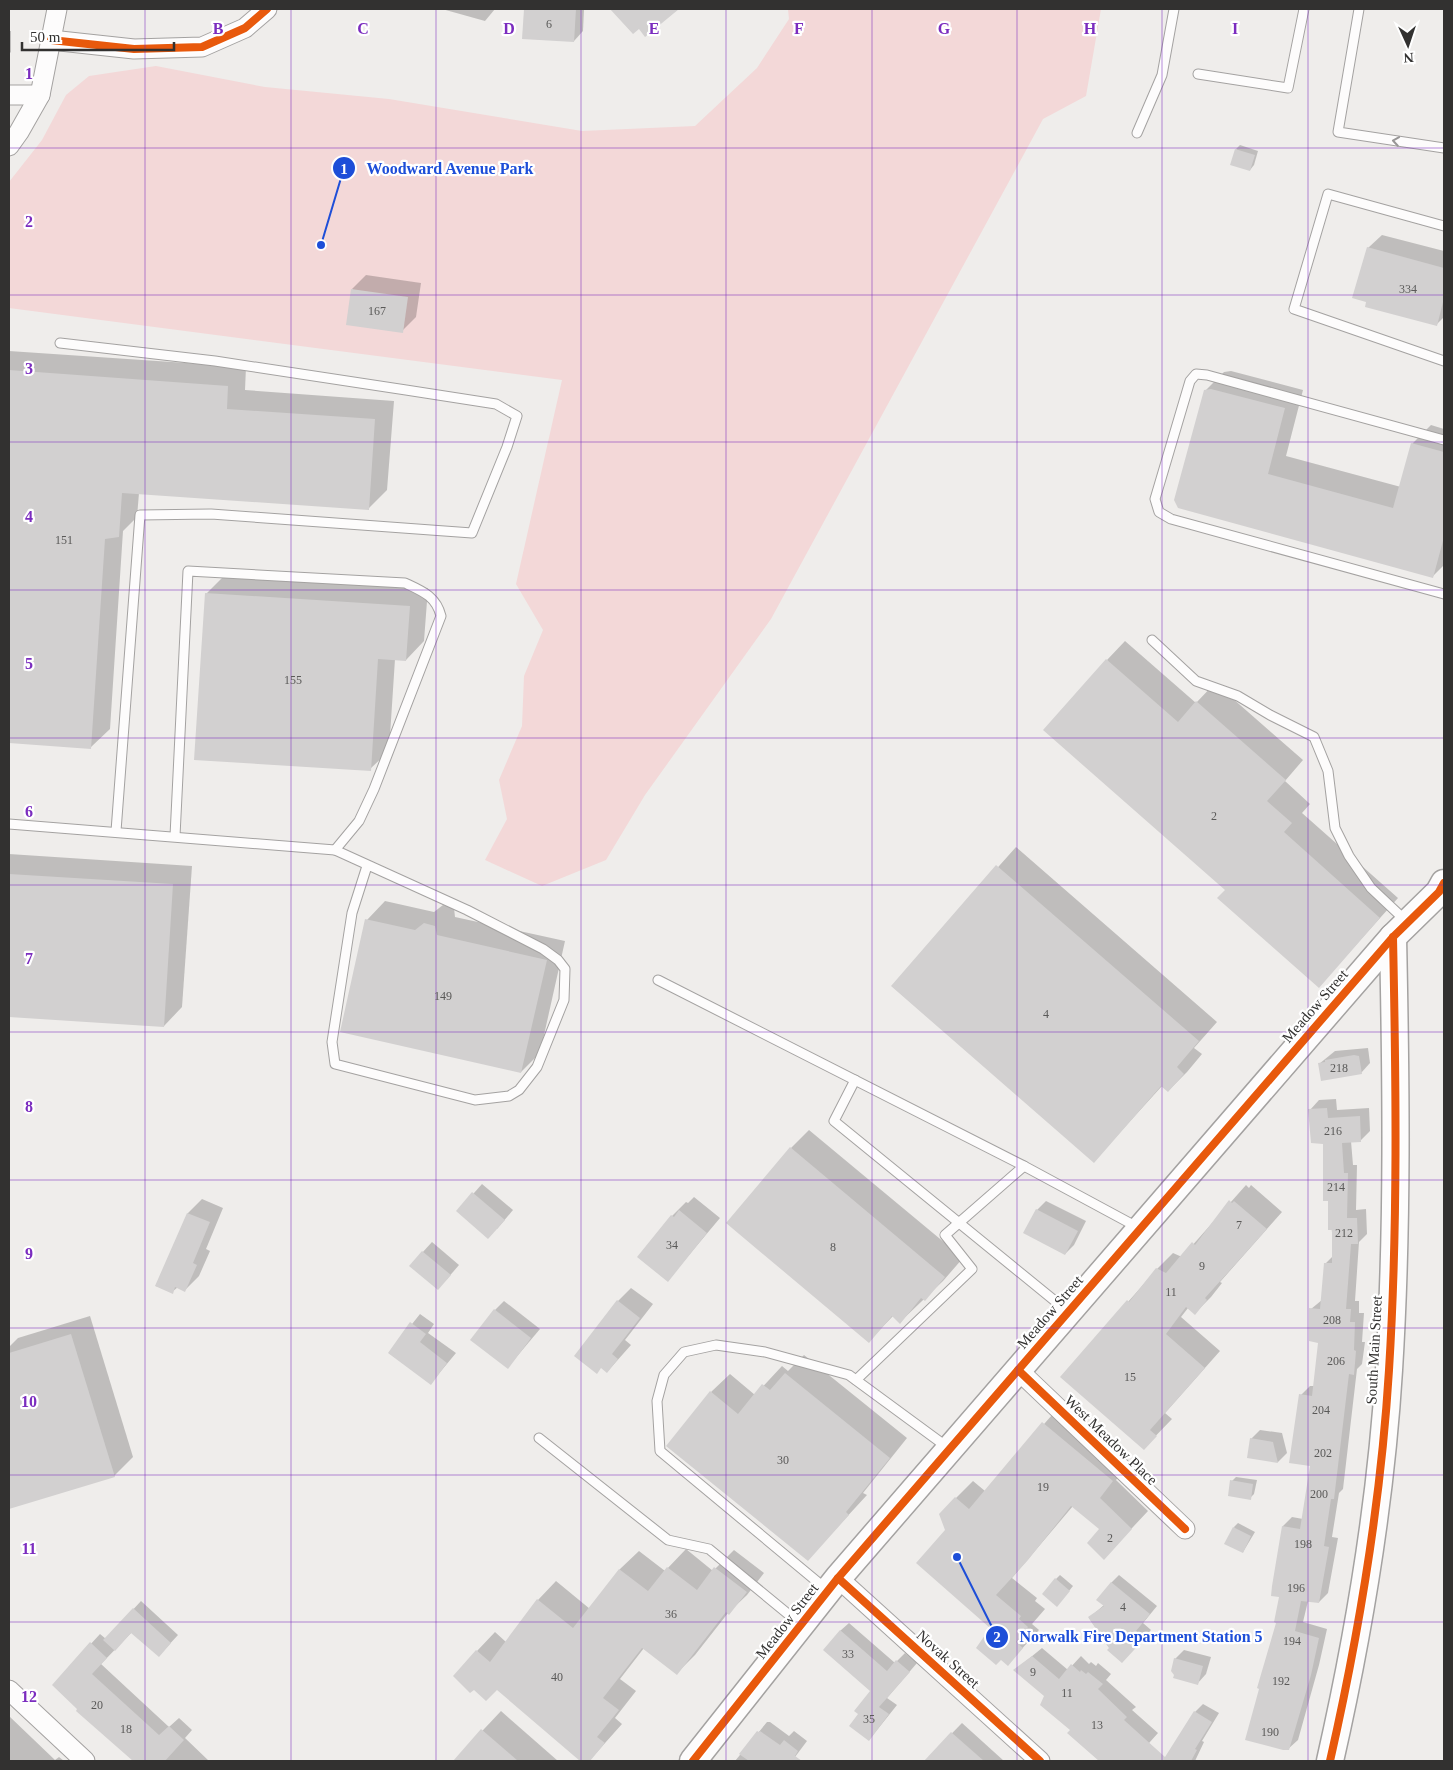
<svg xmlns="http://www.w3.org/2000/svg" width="1453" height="1770" font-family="Georgia,serif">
<rect width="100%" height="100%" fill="#efedeb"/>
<polygon fill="#f3d8d8" points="788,9 1101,9 1086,96 1043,119 771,619 645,795 606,860 542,886 485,860 507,819 499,780 522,726 524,676 543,630 516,584 562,380 9,308 9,182 42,140 66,95 89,76 156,66 265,87 389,99 582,131 695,126 757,68 789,19"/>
<g fill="#0003">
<polygon points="442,9 495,9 485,21"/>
<polygon points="526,9 584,9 583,31 574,41 524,38"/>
<polygon points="612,9 676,9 670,14 639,27 633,33"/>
<polygon points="9,31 11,31 11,52 9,54"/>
<polygon points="1240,145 1258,151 1254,165 1250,170 1236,149"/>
<polygon points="1382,235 1444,251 1444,317 1436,325 1368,248"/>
<polygon points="366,275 421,283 416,317 402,331 352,289"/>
<polygon points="9,351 246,367 245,390 394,401 387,490 368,509 139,493 137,517 123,531 110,729 91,747 9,742"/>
<polygon points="1231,371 1303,390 1286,456 1401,487 1412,444 1431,425 1444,429 1444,565 1433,576 1179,507 1205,391 1224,372"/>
<polygon points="225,575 428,588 424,641 406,660 395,659 389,751 370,769 206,594"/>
<polygon points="1125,641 1196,703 1215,683 1303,760 1285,781 1310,804 1302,813 1398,898 1319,986 1226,890 1107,660"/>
<polygon points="1016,847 1217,1022 1194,1048 1202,1054 1187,1072 1168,1091 1162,1086 1094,1161 892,986"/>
<polygon points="9,854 192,866 182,1007 164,1026 9,1016"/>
<polygon points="385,901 434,912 443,905 454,908 455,917 565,941 540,1053 521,1072 367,920"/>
<polygon points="1368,1048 1370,1063 1361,1073 1319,1064 1335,1051"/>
<polygon points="1336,1099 1337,1110 1369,1108 1370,1131 1361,1140 1351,1141 1353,1165 1357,1165 1356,1210 1366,1209 1367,1234 1359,1242 1355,1301 1359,1301 1359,1313 1364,1313 1362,1342 1365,1342 1362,1364 1357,1369 1343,1489 1339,1493 1332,1537 1338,1538 1328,1593 1319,1602 1308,1601 1303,1622 1327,1629 1319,1665 1298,1740 1288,1749 1278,1622 1281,1596 1283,1526 1292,1517 1303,1519 1312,1465 1301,1395 1310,1386 1315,1386 1320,1342 1311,1309 1322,1300 1325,1264 1334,1255 1324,1143 1310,1110 1319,1100"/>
<polygon points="809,1130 963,1258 943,1281 900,1322 893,1316 869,1341 791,1148"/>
<polygon points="482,1184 513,1210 497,1229 458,1211"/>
<polygon points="1246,1185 1249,1188 1251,1185 1282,1212 1220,1282 1222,1283 1211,1297 1195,1313 1188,1308 1181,1317 1220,1351 1165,1413 1172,1419 1144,1448 1062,1377 1157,1269 1173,1253 1182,1257"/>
<polygon points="694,1197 720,1218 668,1280 672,1216 686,1202 688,1203"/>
<polygon points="202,1199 223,1208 206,1249 210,1251 199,1276 185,1290 178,1287 172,1292 156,1286 188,1213"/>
<polygon points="1046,1201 1086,1221 1074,1245 1065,1254 1025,1233 1037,1210"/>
<polygon points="432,1242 459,1265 447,1279 411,1265"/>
<polygon points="631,1288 653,1304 625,1340 631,1345 607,1372 618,1301"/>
<polygon points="504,1301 540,1329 508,1367 495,1310"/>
<polygon points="420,1314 434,1324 428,1333 456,1353 431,1383 389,1353"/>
<polygon points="90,1316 133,1457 114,1476 9,1508 9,1347 18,1338"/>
<polygon points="804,1355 907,1438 863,1493 867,1495 808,1559 711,1392 730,1374 755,1395 782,1366 788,1371"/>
<polygon points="1060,1406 1130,1463 1116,1480 1148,1511 1104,1558 1101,1528 1073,1506 1012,1578 1037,1598 1035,1601 1045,1609 1032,1624 1039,1630 1008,1664 946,1530 956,1498 973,1481 985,1491"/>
<polygon points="1260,1430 1282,1433 1287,1453 1278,1462 1249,1457 1251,1439"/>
<polygon points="1236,1477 1257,1480 1254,1494 1250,1498 1232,1481"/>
<polygon points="1238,1523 1255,1532 1243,1552 1234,1527"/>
<polygon points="686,1549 713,1571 734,1550 764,1573 747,1595 728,1613 695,1655 677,1673 644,1648 620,1679 636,1691 615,1718 622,1724 589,1761 582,1761 497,1688 477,1651 495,1632 506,1642 538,1600 556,1581 590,1609 620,1569 639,1551 665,1571"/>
<polygon points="1060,1575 1073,1586 1061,1601 1056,1579"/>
<polygon points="1119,1575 1157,1606 1143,1623 1151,1630 1130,1653 1110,1649 1089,1618 1104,1605 1111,1583"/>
<polygon points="141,1601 178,1635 166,1648 132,1632 101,1664 169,1727 179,1718 192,1730 185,1738 209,1761 135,1761 77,1710 79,1709 53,1685 100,1634 106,1639"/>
<polygon points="849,1623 895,1663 905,1653 917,1663 887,1698 897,1705 869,1740 860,1713 872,1690 840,1631"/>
<polygon points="1042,1648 1068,1670 1081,1656 1089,1664 1091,1662 1096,1666 1098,1663 1111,1674 1106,1680 1136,1707 1132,1710 1158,1733 1133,1761 1100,1761 1068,1733 1072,1730 1046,1696 1015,1670"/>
<polygon points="1184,1650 1211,1657 1206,1674 1197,1684 1175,1659"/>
<polygon points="1203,1704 1219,1713 1202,1741 1204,1742 1195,1761 1167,1761 1195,1712"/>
<polygon points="501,1711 558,1761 454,1761"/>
<polygon points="9,1716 55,1760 59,1757 64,1761 9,1761"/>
<polygon points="767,1722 770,1722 789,1736 794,1731 807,1741 792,1761 735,1761"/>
<polygon points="962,1723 1004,1761 936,1761 930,1756"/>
</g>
<g fill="#d2d0d0">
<polygon points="524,9 576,9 574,42 522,39"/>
<polygon points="610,9 679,9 645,37 639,29 633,34"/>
<polygon points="1235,149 1255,155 1250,171 1230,165"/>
<polygon points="1367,247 1444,268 1444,298 1437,326 1365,307 1366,302 1352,298"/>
<polygon points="351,289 408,297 403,333 346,325"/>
<polygon points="9,370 228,386 227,409 375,419 369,510 122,493 119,537 105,539 91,749 9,743"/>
<polygon points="1211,389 1285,408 1268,474 1393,508 1411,443 1444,452 1444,537 1433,578 1178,508 1174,500 1204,390"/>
<polygon points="205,593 410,606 406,661 378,659 371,771 194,760"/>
<polygon points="1106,659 1178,722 1196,701 1286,780 1267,801 1292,823 1284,832 1380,918 1319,988 1217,898 1225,890 1043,730"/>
<polygon points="996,865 1199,1041 1177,1067 1184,1074 1168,1092 1161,1086 1094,1163 891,986"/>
<polygon points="9,874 173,884 164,1027 9,1017"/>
<polygon points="365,919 415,930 424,923 435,926 437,935 547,960 521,1073 340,1032"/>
<polygon points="1354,1055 1359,1056 1362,1074 1321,1081 1318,1063 1325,1062 1325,1060"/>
<polygon points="1327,1108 1328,1118 1360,1116 1361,1142 1342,1143 1344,1173 1348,1173 1347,1218 1357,1218 1358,1244 1351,1244 1346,1309 1351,1309 1350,1322 1355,1322 1354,1350 1356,1351 1354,1375 1349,1374 1334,1499 1331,1499 1324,1546 1329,1547 1319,1603 1301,1601 1295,1631 1319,1638 1311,1675 1289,1750 1283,1750 1245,1740 1259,1689 1257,1688 1276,1623 1274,1622 1279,1597 1271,1596 1272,1586 1282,1526 1300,1529 1310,1466 1289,1463 1299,1394 1312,1396 1318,1343 1309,1341 1309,1308 1320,1309 1324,1263 1332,1263 1332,1230 1328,1230 1328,1201 1323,1201 1323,1144 1311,1143 1308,1109"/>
<polygon points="790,1147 945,1277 925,1301 921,1298 900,1324 892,1316 869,1343 726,1223"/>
<polygon points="472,1192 505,1220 488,1239 456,1211"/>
<polygon points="1229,1200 1232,1203 1234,1201 1267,1229 1205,1298 1207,1300 1195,1315 1186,1307 1166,1334 1205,1368 1150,1430 1157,1436 1144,1450 1060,1377 1127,1300 1129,1302 1156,1268 1166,1273 1192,1242 1195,1245"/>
<polygon points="1036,1209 1078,1231 1065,1255 1023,1233"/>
<polygon points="679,1210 707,1233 668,1282 637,1257 671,1215 674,1217"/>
<polygon points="187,1213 210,1222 193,1263 197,1265 185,1292 175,1287 173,1294 155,1286"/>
<polygon points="422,1251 451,1275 438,1290 409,1266"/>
<polygon points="617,1300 640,1318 612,1354 618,1359 607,1373 601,1368 597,1374 574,1356"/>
<polygon points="494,1309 531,1338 508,1369 470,1340"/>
<polygon points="410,1322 426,1334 420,1342 447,1363 431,1385 388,1353"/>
<polygon points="71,1334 115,1477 9,1509 9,1353"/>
<polygon points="785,1373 890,1458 846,1512 849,1515 808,1561 666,1446 710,1391 738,1414 762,1384 770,1390"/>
<polygon points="1042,1422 1113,1481 1100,1498 1132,1529 1104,1560 1087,1543 1099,1529 1071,1506 1028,1560 996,1595 1021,1616 1019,1619 1028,1627 1016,1642 1023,1648 1008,1666 1001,1660 996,1665 976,1648 990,1628 916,1563 945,1530 939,1514 955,1497 969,1509"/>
<polygon points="1250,1438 1273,1442 1278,1463 1247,1458"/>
<polygon points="1230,1480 1253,1484 1251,1500 1228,1496"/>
<polygon points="1233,1527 1251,1536 1243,1553 1224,1544"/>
<polygon points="667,1567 697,1590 714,1567 747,1592 729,1615 726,1612 677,1675 642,1648 603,1698 619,1710 597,1737 605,1743 590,1761 580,1761 497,1690 486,1701 474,1690 470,1693 453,1676 476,1650 490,1662 537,1599 573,1628 619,1569 648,1591"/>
<polygon points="1055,1578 1070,1591 1057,1607 1042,1594"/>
<polygon points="1111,1582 1150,1614 1136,1631 1145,1638 1122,1663 1107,1650 1109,1648 1088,1617 1104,1606 1096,1600"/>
<polygon points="133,1608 171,1643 159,1657 131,1633 115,1651 103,1640"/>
<polygon points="840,1630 887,1671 896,1660 910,1672 879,1707 889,1714 869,1741 849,1726 858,1714 854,1711 870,1691 823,1650"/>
<polygon points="90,1642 107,1658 92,1674 159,1735 169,1726 184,1740 165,1761 133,1761 76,1711 77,1709 52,1685"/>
<polygon points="1032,1656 1059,1679 1071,1664 1080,1672 1081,1670 1086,1674 1088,1672 1103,1684 1098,1689 1127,1717 1124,1720 1165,1757 1194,1711 1212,1722 1195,1749 1197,1750 1191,1761 1099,1761 1067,1733 1070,1730 1040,1705 1044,1696 1013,1670"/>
<polygon points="1174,1658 1203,1666 1198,1685 1173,1678 1174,1675 1171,1671"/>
<polygon points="481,1729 518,1761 453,1761"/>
<polygon points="757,1731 759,1732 760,1731 780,1745 784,1740 798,1751 795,1756 802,1761 749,1761 739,1754"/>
<polygon points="951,1732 984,1761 924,1761"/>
</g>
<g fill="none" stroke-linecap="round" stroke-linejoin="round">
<defs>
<g id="lane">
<polyline points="1359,9 1338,132 1444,148"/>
<polyline points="1198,74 1288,88 1304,9"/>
<polyline points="1137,133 1162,75 1174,9"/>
<polyline points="1444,226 1328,194 1294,309 1444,361"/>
<polyline points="60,343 215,361 406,390 496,404 517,416 507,447 472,533 211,514 140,515 116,831"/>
<polyline points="1444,440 1207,375 1196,374 1190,381 1155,499 1159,512 1171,519 1444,594"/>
<polyline points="1152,640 1196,681 1238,696 1270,715 1314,737 1328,771 1335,828 1349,856 1371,888 1406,921"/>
<polyline points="9,824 335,850 467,910 543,949 558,960 565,969 564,1000 537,1067 519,1090 509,1096 475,1100 335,1064 332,1042 352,913 367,866"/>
<path d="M175 836 188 571 405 583C422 591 436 596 441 616L374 789 359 821 335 850"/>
<polyline points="658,980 1024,1166"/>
<polyline points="855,1080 834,1121 1066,1310"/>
<polyline points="856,1380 972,1269 945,1235 1024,1166 1139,1228"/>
<polyline points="539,1438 668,1540 709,1549 799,1623"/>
<polyline points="826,1589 660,1451 657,1401 664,1375 684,1352 716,1345 765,1352 849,1375 947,1447"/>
</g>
<g id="street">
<polyline points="51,40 134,49 202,47 245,28 267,9"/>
<polyline points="9,95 40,95"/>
<polyline points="9,146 19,132 40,95 57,9"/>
<polyline points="1018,1370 1185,1529"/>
<polyline points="838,1578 1040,1761"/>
<polyline points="9,1690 85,1761"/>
</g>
<g id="secondary">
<polyline points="693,1761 838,1578 1393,937 1439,892 1444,883"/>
<path d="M1330 1761C1359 1633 1381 1501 1389 1370 1398 1226 1396 1081 1393 937"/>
</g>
</defs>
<use href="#lane" stroke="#a4a2a1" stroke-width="11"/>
<use href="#street" stroke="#a4a2a1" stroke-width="21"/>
<use href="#secondary" stroke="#a4a2a1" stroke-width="29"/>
<use href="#lane" stroke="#fdfcfc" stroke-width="9"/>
<use href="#street" stroke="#fdfcfc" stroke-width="19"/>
<use href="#secondary" stroke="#fdfcfc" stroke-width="26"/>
<defs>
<g id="cycleway">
<polyline points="51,40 134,49 202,47 245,28 267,9"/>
<polyline points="1018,1370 1185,1529"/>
<polyline points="838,1578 1040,1761"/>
<polyline points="693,1761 838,1578 1393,937 1439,892 1444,883"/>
<path d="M1330 1761C1359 1633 1381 1501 1389 1370 1398 1226 1396 1081 1393 937"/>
</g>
</defs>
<use href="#cycleway" stroke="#fff" stroke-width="11"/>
<use href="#cycleway" stroke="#e8590c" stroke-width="8"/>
</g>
<defs><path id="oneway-chevron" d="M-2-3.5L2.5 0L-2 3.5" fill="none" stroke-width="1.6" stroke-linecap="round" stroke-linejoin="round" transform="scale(1.25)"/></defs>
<use stroke="#989696" href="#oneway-chevron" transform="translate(1396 141) rotate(-171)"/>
<path fill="none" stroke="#7b2cbf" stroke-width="1" stroke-opacity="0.55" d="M145 9V1761M291 9V1761M436 9V1761M581 9V1761M726 9V1761M872 9V1761M1017 9V1761M1162 9V1761M1308 9V1761M9 148H1444M9 295H1444M9 442H1444M9 590H1444M9 738H1444M9 885H1444M9 1032H1444M9 1180H1444M9 1328H1444M9 1475H1444M9 1622H1444"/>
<g text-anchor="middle" stroke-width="4.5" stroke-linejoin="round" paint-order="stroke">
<g font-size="12" fill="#5a5958">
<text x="549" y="28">6</text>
<text x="1408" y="293">334</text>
<text x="377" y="315">167</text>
<text x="64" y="544">151</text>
<text x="293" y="684">155</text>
<text x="1214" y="820">2</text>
<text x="443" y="1000">149</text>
<text x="1046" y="1018">4</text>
<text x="1339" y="1072">218</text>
<text x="1333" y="1135">216</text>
<text x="1336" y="1191">214</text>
<text x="1239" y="1229">7</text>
<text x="1344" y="1237">212</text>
<text x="672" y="1249">34</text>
<text x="833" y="1251">8</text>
<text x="1202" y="1270">9</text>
<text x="1171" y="1296">11</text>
<text x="1332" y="1324">208</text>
<text x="1336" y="1365">206</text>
<text x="1130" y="1381">15</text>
<text x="1321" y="1414">204</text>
<text x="1323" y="1457">202</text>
<text x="783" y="1464">30</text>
<text x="1043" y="1491">19</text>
<text x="1319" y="1498">200</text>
<text x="1110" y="1542">2</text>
<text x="1303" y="1548">198</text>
<text x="1296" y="1592">196</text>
<text x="1123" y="1611">4</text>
<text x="671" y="1618">36</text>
<text x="1292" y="1645">194</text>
<text x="848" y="1658">33</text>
<text x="1033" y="1676">9</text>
<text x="557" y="1681">40</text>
<text x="1281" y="1685">192</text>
<text x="1067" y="1697">11</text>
<text x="97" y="1709">20</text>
<text x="869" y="1723">35</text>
<text x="1097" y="1729">13</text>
<text x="126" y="1733">18</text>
<text x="1270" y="1736">190</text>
</g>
<g font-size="15" fill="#323130" stroke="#fff">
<text transform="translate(1315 1006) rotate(-49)" y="5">Meadow Street</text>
<text transform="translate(1050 1312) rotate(-49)" y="5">Meadow Street</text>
<text transform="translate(1374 1350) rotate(-87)" y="5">South Main Street</text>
<text transform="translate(1111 1440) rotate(44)" y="5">West Meadow Place</text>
<text transform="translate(787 1621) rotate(-52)" y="5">Meadow Street</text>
<text transform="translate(948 1659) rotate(42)" y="5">Novak Street</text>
</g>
</g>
<g font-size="16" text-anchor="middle" font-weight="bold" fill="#7b2cbf" stroke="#fff" stroke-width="4.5" stroke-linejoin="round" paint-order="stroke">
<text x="218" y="34">B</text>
<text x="363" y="34">C</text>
<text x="509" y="34">D</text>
<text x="654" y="34">E</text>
<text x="799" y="34">F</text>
<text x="944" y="34">G</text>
<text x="1090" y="34">H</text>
<text x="1235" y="34">I</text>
<text x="29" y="79">1</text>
<text x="29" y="227">2</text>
<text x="29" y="374">3</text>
<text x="29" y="522">4</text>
<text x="29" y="669">5</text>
<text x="29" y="817">6</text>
<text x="29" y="964">7</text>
<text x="29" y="1112">8</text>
<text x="29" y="1259">9</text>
<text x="29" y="1407">10</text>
<text x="29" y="1554">11</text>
<text x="29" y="1702">12</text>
</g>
<path fill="none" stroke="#1d4ed8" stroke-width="2" d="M321 245L344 168M957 1557L997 1637"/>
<g fill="#1d4ed8" stroke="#fff" stroke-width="2">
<circle cx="321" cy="245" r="5"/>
<circle cx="957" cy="1557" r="5"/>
<circle cx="344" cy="168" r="12"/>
<circle cx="997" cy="1637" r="12"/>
</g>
<g font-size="15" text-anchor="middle" font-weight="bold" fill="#fff">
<text x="344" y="174">1</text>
<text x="997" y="1642">2</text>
</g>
<g font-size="16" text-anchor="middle" font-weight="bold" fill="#1d4ed8" stroke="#fff" stroke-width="4.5" stroke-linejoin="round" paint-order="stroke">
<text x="450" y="174">Woodward Avenue Park</text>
<text x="1141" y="1642">Norwalk Fire Department Station 5</text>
</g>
<rect width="1453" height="1770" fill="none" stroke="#323130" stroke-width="20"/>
<g transform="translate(1408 45) rotate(177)" stroke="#ffffff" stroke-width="4" paint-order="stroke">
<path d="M0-4L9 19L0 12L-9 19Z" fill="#323130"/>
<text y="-8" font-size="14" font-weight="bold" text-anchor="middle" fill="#323130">N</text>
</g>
<path d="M22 42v8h152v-8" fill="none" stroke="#323130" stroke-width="2.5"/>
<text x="30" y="42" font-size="15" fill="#323130" stroke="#ffffff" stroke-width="4" paint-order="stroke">50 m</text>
</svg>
